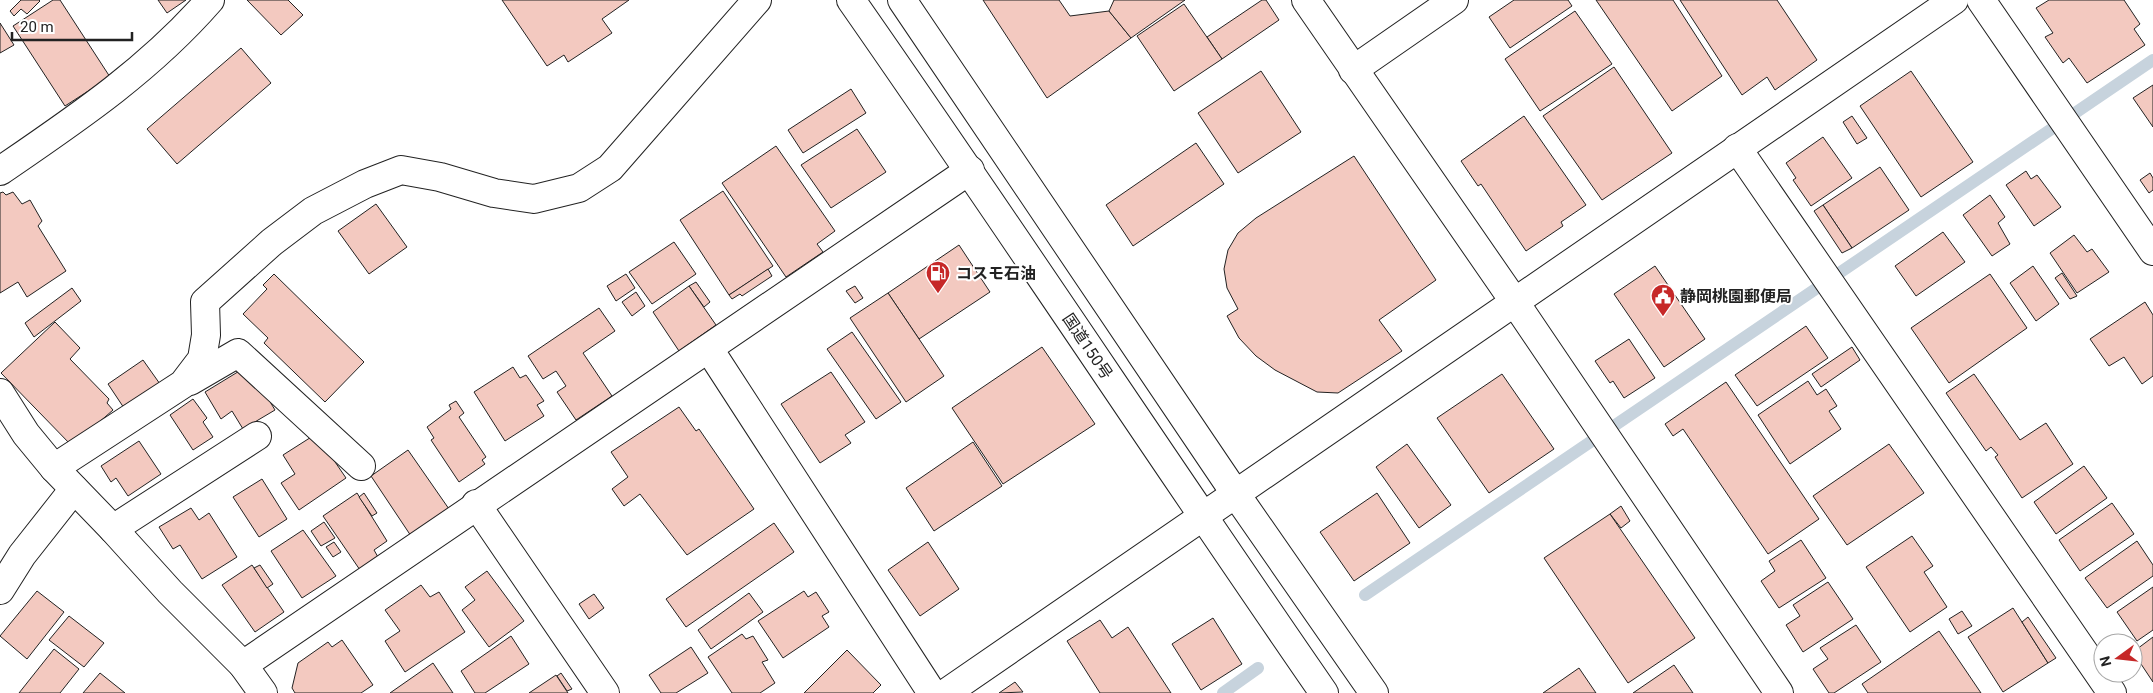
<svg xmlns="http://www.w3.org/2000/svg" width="2153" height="693" font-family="Roboto,'Noto Sans JP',sans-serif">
<rect width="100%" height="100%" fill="#fff"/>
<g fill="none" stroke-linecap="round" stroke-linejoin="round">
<g stroke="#c7d3dd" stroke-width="12">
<polyline points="1365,595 2153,60"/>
<polyline points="1223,693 1258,668"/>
</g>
</g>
<g fill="#f3c9c0" stroke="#222">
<polygon points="21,0 39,0 40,1 27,14 21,9 14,16 10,11"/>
<polygon points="53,0 60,0 110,77 65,106 13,26"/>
<polygon points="158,0 186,0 167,13"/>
<polygon points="247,0 288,0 303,15 281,35"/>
<polygon points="502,0 629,0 602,19 612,33 568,62 564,55 547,66"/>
<polygon points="983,0 1059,0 1070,16 1109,11 1131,38 1047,98"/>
<polygon points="1114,0 1185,0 1131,38 1109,11"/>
<polygon points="1262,0 1266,0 1279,20 1222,59 1207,37"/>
<polygon points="1514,0 1568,0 1572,6 1510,48 1489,17"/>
<polygon points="1596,0 1673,0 1722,76 1672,111"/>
<polygon points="1680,0 1777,0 1817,60 1775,90 1767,77 1742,95"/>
<polygon points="2049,0 2124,0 2140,24 2134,29 2145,45 2087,83 2069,58 2063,63 2045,37 2053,33 2036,8"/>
<polygon points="1184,4 1222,59 1174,91 1137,36"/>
<polygon points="1575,11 1612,64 1540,111 1505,59"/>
<polygon points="0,23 14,45 0,53"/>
<polygon points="241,48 271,83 177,164 147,129"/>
<polygon points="1614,67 1672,153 1602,200 1543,116"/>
<polygon points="1261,71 1301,132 1238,173 1198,113"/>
<polygon points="1911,71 1973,162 1921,197 1860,106"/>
<polygon points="2153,85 2153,127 2133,98"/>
<polygon points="851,89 866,113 803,153 788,130"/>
<polygon points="1524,116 1586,205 1561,222 1563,226 1526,251 1481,184 1478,186 1461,161"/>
<polygon points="1852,116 1867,138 1857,144 1843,122"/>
<polygon points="857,129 886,172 831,208 801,165"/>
<polygon points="1823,137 1852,178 1811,206 1793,180 1796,178 1786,163"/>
<polygon points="1196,143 1224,184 1133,246 1106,205"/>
<polygon points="776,146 835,231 817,244 823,252 786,277 722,183"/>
<polygon points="1354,156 1436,280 1379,320 1402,351 1338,393 1317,392 1275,370 1256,356 1239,338 1227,316 1238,309 1227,288 1224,269 1228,250 1238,233 1256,218"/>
<polygon points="1880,167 1909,210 1852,248 1823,205"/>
<polygon points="2026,171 2031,179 2037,175 2061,207 2034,226 2006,185"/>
<polygon points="2150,173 2153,178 2153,190 2149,193 2140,180"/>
<polygon points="723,191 773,266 729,295 680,220"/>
<polygon points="3,192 6,195 13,192 22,204 30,200 42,221 38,226 66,271 27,297 18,282 0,293 0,193"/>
<polygon points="1990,195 2005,217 1998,223 2010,244 1992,256 1963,215"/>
<polygon points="376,204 407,247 369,274 338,231"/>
<polygon points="1823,205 1852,248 1842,253 1814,211"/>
<polygon points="1943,232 1965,262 1916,296 1895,266"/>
<polygon points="2074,235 2087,252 2092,249 2109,272 2077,293 2050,253"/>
<polygon points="674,242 696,274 652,304 629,272"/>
<polygon points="959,245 990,292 919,339 888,293"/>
<polygon points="1655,266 1705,339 1664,367 1614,294"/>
<polygon points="2033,266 2059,304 2036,321 2010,283"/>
<polygon points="768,269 772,276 742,296 740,294 732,299 729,295"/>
<polygon points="2062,273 2077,296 2070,299 2055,278"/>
<polygon points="274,274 364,362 325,402 264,343 268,338 243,314 267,289 263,285"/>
<polygon points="626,274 635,288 616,301 607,286"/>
<polygon points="1990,274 2027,328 1949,383 1911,328"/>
<polygon points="696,282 710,302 704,307 689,286"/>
<polygon points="689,286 716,325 679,351 653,312"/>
<polygon points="855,286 863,298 855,303 846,291"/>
<polygon points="72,288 81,301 34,337 25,323"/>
<polygon points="636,292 645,306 632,316 622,302"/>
<polygon points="888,293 944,376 906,402 850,318"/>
<polygon points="2145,302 2153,315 2153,376 2142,384 2124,357 2109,366 2090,339"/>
<polygon points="599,308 615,331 583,353 612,396 576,420 557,392 566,386 556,371 543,379 528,356"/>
<polygon points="55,322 80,348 70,359 109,399 107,403 113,410 72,446 1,373"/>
<polygon points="1806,326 1828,358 1757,406 1735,375"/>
<polygon points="852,332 901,402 876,419 827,349"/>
<polygon points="1629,339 1655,378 1624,398 1613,381 1610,383 1595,361"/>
<polygon points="1042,347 1095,424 1003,484 952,408"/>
<polygon points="1852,347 1860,360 1821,387 1812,374"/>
<polygon points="143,360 160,384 124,408 108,384"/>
<polygon points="513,367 520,378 526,375 544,401 537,405 544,416 505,441 474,392"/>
<polygon points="241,370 254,375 275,410 243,429 232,411 221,419 205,392"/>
<polygon points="831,372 865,422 845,435 851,443 820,463 781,404"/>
<polygon points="1502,374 1554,449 1489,493 1437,418"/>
<polygon points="1974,374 2020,440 2046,423 2073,464 2022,498 1995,457 1998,455 1991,447 1986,451 1946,393"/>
<polygon points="1808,381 1817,395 1826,389 1837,406 1829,411 1841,429 1790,464 1758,415"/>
<polygon points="1726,382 1819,519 1768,554 1683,429 1673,436 1665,424"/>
<polygon points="193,399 207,418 203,422 213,437 193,450 170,415"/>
<polygon points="456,401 464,413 459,417 486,457 482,460 485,464 459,482 431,440 434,438 427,427 451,409 449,405"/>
<polygon points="679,407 696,431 699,429 754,509 687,555 640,494 624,506 612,489 628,477 611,452"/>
<polygon points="316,434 346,478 299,510 281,483 295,474 283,455"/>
<polygon points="139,441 161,474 128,496 116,478 111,482 101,466"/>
<polygon points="973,442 1002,486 934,531 906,488"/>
<polygon points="1407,444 1451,505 1419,528 1376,467"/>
<polygon points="1889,444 1924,493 1847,545 1813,496"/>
<polygon points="408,450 449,509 411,536 371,476"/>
<polygon points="2084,466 2107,498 2056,534 2034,502"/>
<polygon points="262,479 287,519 259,537 233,497"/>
<polygon points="357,493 387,541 374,550 378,557 360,570 323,516"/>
<polygon points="364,493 377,513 372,516 359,497"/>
<polygon points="1377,493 1410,543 1354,581 1320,532"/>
<polygon points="2112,503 2134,534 2080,571 2059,540"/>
<polygon points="1621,506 1630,521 1621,528 1610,514"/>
<polygon points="191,508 199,520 209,513 237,557 202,579 180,545 173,549 159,527"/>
<polygon points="1610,514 1695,638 1628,683 1544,558"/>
<polygon points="324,522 335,538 321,546 311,531"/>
<polygon points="774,523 794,552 686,627 666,599"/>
<polygon points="303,530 336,576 302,598 271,551"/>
<polygon points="1912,536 1933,566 1924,572 1947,607 1910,632 1866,567"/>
<polygon points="1801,540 1826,578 1779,608 1761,581 1775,571 1769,561"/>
<polygon points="2137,541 2153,565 2153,576 2107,608 2085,578"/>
<polygon points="334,542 341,552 333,557 326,547"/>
<polygon points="928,542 959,589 920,616 888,570"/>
<polygon points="252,565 284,612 255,632 222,585"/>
<polygon points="260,565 273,584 267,588 254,568"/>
<polygon points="487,571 524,621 489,647 462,610 475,600 465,587"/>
<polygon points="1828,582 1853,619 1803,652 1786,625 1800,616 1793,605"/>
<polygon points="421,585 430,597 439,592 465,632 405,672 385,641 400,631 385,610"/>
<polygon points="2153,587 2153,630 2137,641 2117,612"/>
<polygon points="37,591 64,612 27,659 0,636"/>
<polygon points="804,591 808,597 816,592 829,612 822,616 829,627 783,658 758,621"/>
<polygon points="749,593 763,612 711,649 698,630"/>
<polygon points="594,594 604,608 589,619 579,604"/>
<polygon points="2013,608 2048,663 2003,692 1968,637"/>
<polygon points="1962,611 1972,626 1958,634 1949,619"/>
<polygon points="69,616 104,643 84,667 49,640"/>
<polygon points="2028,617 2056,658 2048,663 2022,622"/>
<polygon points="1213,618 1242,664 1201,690 1172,644"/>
<polygon points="1100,620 1112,638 1128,627 1171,693 1100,693 1067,641"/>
<polygon points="1856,625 1881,662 1834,693 1829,693 1813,669 1828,659 1820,648"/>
<polygon points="1939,631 1981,693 1868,693 1862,684"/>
<polygon points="742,634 746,639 753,636 768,660 762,662 775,683 760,693 732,693 708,657"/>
<polygon points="511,636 529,664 485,693 475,693 461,671"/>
<polygon points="2153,637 2153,682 2133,652"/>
<polygon points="342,640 373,685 361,693 295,693 292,688 298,663 328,642 332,647"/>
<polygon points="691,647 708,673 676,693 661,693 649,675"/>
<polygon points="54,649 79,669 60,693 19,693"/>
<polygon points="847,650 881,685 873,693 804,693"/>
<polygon points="433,663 453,693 390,693"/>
<polygon points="1674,665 1693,693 1633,693"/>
<polygon points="1579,668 1596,693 1543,693"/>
<polygon points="100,673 125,693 83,693"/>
<polygon points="561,673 572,689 567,691 557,676"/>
<polygon points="556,675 568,693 529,693"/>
<polygon points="1015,682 1023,692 999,693"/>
</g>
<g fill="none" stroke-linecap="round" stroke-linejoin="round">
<defs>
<g id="minor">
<polyline points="1306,0 1514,301 1779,693"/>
<polyline points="1981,0 2153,251"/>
<polyline points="1353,70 1454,0"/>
<polyline points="1737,148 2112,693"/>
<path d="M0 171C76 119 149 70 210 0"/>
<polyline points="709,349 932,693"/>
<polyline points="190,381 238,353 361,466"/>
<polyline points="0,393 26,434 54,468 113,529 170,592 243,665 263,693"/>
<polyline points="54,468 183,384 202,359 206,335 205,302 272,242 313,211 365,184 401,170 440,177 494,193 534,199 579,188 610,168 757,0"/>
<polyline points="476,504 605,693"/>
<polyline points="113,529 257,436"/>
<polyline points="0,590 22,555 74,489"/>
<polyline points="243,665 970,170"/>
</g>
<polyline id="tertiary" points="946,693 1954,0"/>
<g id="trunk">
<path d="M851 0C1011 229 1165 463 1324 693"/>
<polyline points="902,0 1235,493 1374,693"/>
</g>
</defs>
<use href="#minor" stroke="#222" stroke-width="30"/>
<use href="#tertiary" stroke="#222" stroke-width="30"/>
<use href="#trunk" stroke="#222" stroke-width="30"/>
<use href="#minor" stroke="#fff" stroke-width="28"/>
<use href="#tertiary" stroke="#fff" stroke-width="28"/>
<use href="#trunk" stroke="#fff" stroke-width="28"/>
</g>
<defs>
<symbol id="fuel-pin" viewBox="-11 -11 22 30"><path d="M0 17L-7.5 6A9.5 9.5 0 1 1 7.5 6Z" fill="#c62828" stroke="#fff"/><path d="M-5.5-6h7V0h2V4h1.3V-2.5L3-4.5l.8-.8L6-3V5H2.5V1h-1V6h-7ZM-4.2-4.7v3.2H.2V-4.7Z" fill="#fff"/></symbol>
<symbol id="civic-pin" viewBox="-11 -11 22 30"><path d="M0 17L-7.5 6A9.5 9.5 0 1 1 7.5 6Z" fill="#c62828" stroke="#fff"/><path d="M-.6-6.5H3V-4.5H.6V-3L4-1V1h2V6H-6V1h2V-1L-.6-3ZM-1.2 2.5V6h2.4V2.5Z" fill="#fff"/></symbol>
</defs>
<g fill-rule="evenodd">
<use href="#fuel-pin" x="924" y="259" width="28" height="38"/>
<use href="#civic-pin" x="1649" y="282" width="28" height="38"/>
</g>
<g text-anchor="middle" stroke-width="4" stroke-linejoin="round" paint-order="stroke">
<g font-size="16" font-weight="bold" fill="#222" stroke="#fff" text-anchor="start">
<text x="956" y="279">コスモ石油</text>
<text x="1680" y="302">静岡桃園郵便局</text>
</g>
<g font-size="16" fill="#222" stroke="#fff">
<text transform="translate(1088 346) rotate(56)" y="6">国道150号</text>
</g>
</g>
<g transform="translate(2118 658) rotate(255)"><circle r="24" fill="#ffffff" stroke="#a7a7a7"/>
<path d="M0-4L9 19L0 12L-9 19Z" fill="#c62828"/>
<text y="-8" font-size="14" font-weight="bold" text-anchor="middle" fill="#222222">N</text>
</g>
<path d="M12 32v8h120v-8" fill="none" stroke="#222222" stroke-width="2.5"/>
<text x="20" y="32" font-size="15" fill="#222222" stroke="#ffffff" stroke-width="4" paint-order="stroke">20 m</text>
</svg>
